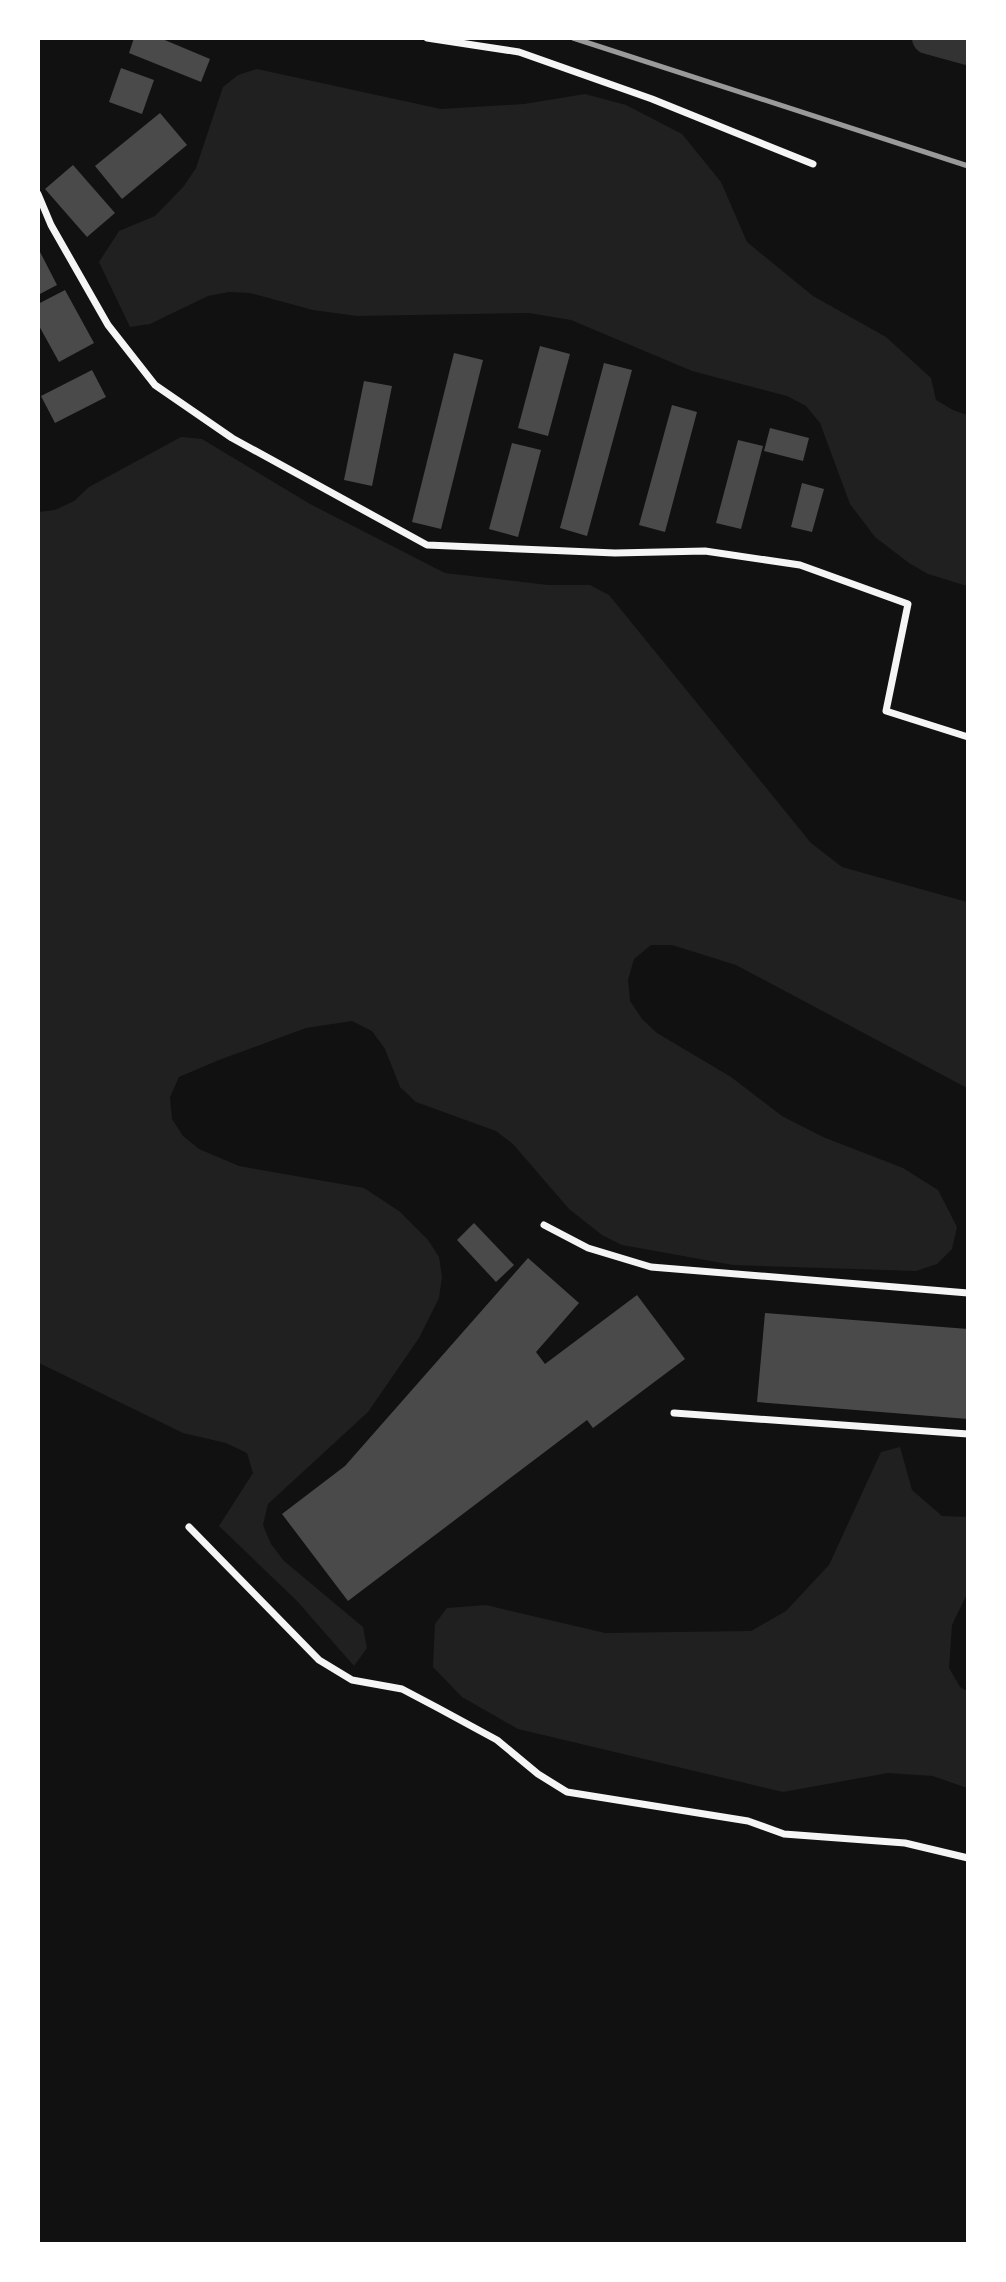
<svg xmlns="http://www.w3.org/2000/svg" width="1006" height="2282" font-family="Karla,sans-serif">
<rect width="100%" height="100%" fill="#111"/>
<g fill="#202020">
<polygon points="257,69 441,109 524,104 585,94 626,105 682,134 721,182 747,242 813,296 886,337 931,378 936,400 953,410 967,415 967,586 928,574 909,563 875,537 850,504 820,423 806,406 787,396 692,371 571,320 529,313 357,316 313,310 250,293 229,292 208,296 150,324 130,327 99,262 119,231 155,216 184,186 196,168 223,87 238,75"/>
<polygon points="181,437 202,439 310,504 445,573 548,585 590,585 609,595 811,843 842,867 967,902 967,1088 736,965 672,945 651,945 634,959 628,980 630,1001 642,1019 657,1033 731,1077 782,1116 823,1137 903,1168 938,1190 957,1227 952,1249 937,1264 916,1271 733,1265 622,1245 602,1235 569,1209 513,1144 496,1131 416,1102 400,1087 385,1049 372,1031 352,1021 306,1028 219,1060 179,1077 170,1097 172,1119 183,1136 199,1149 239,1166 364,1188 399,1211 428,1240 439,1257 442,1277 439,1298 419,1338 368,1412 268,1504 263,1525 271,1544 284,1561 363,1627 367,1648 354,1666 297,1601 219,1526 253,1473 247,1453 226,1443 183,1433 39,1363 39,512 55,510 74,501 89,487"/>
<polygon points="900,1447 912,1490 942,1516 967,1517 967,1594 952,1625 949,1668 960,1687 967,1691 967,1788 933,1776 888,1773 783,1792 518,1729 462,1697 433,1667 435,1624 447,1608 486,1605 605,1633 751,1631 786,1611 829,1565 881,1452"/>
</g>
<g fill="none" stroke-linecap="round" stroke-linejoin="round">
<polyline stroke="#333" stroke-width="32" points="928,38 968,49"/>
</g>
<g fill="#4a4a4a">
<polygon points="134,38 160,38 210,59 201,82 129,53"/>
<polygon points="121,68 154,80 142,114 109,102"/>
<polygon points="160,113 187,145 122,199 95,166"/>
<polygon points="73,165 115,213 87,237 45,189"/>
<polygon points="38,248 57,285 38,295"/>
<polygon points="65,290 94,343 59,362 38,324 38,304"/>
<polygon points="540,346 570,354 548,436 518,428"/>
<polygon points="454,353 483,360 441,529 412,522"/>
<polygon points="604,363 632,370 587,536 560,528"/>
<polygon points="92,370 106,397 55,423 41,396"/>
<polygon points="364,381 392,386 372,486 344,480"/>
<polygon points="672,405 697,412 665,532 639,525"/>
<polygon points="770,428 809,438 803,461 764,451"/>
<polygon points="738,440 763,446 741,529 716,523"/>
<polygon points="512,443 541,450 518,537 489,529"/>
<polygon points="802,483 824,489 812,532 791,527"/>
<polygon points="474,1223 514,1265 496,1282 457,1240"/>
<polygon points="528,1258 579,1303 536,1352 545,1364 637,1295 685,1359 593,1428 587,1420 348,1601 282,1514 345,1466"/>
<polygon points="765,1313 968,1329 968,1419 757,1402"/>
</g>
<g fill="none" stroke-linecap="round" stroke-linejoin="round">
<g stroke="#f5f5f5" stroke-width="7">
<polyline points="427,38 519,52 652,99 813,164"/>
<polyline points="38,194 51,225 108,325 155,385 232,438 427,545 615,553 705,551 800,565 908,604 886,711 968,737"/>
<polyline points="544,1225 588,1248 651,1267 968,1293"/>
<polyline points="674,1413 968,1434"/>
<polyline points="189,1527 319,1660 352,1680 402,1689 438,1708 497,1740 538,1774 567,1792 748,1821 784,1834 905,1843 968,1858"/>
</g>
<polyline stroke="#9a9a9a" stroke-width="5" points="573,38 968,166"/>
</g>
<rect width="1006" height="2282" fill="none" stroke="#ffffff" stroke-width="80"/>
</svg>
